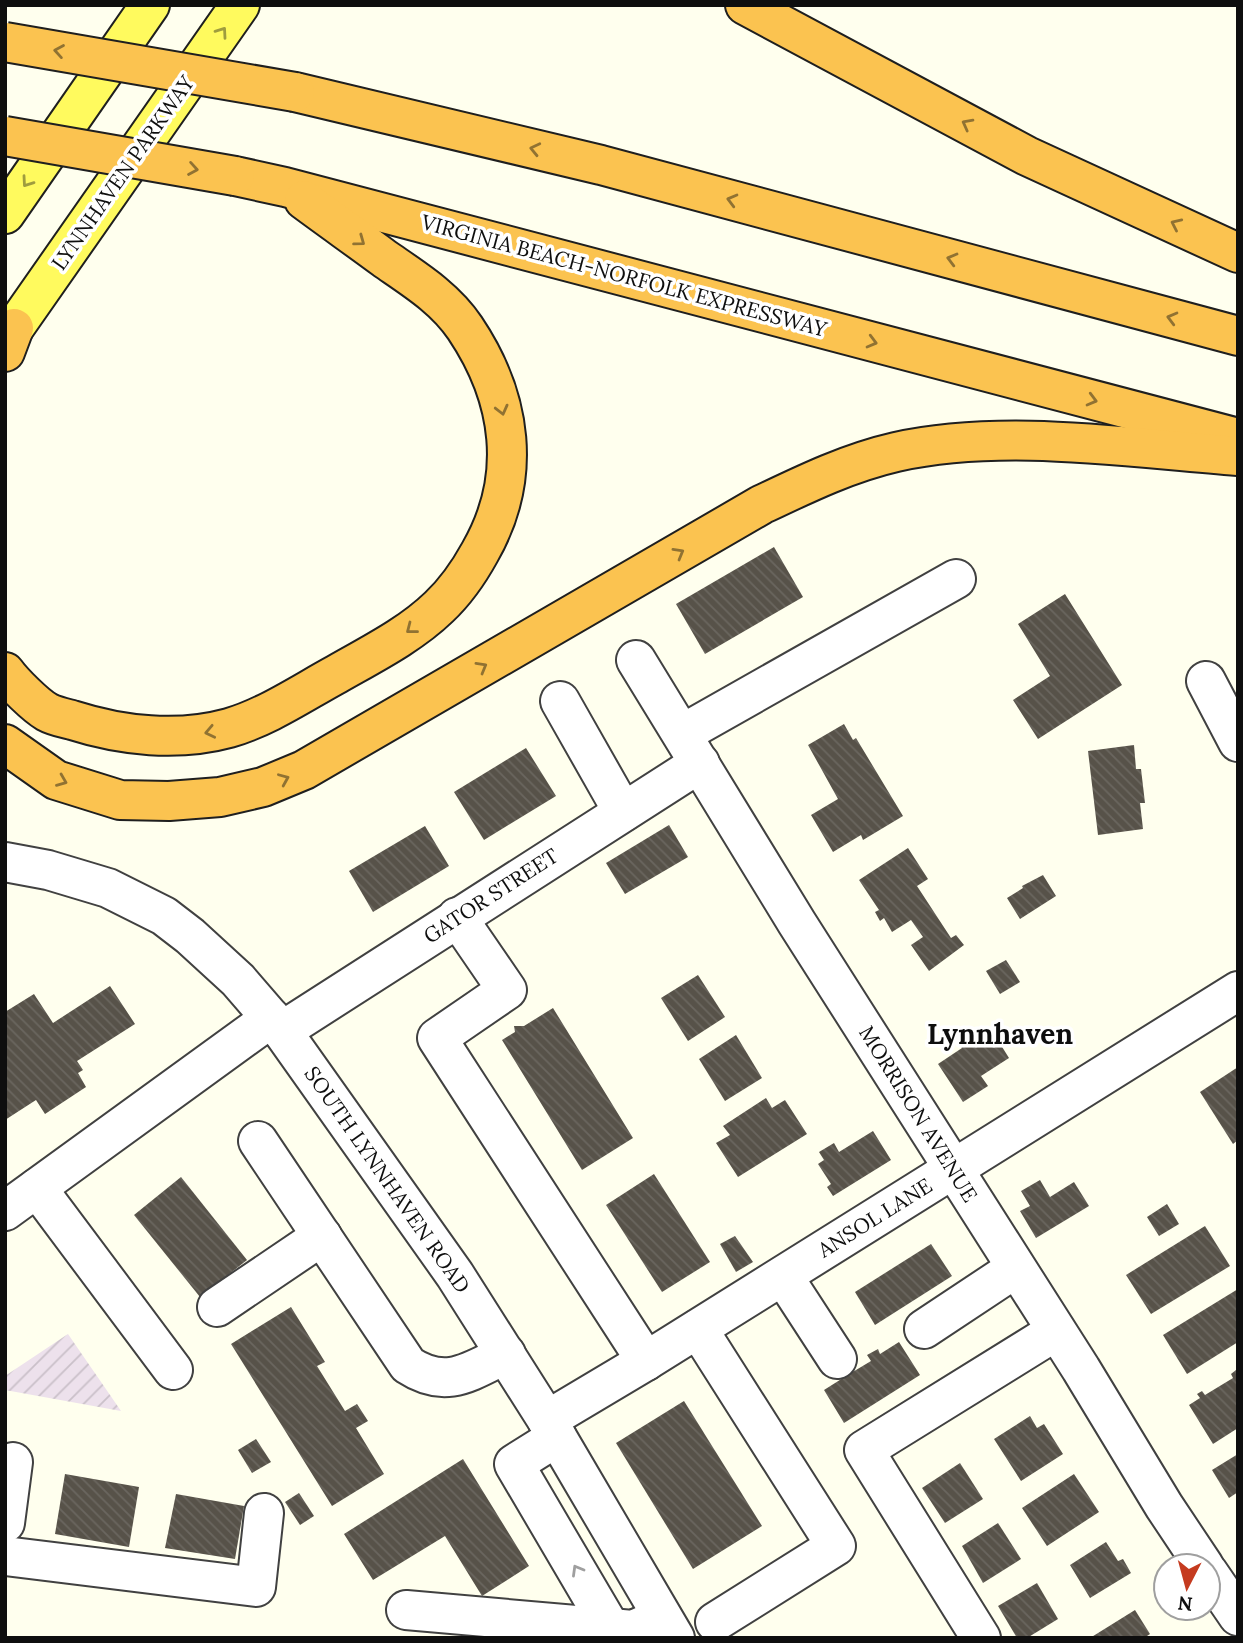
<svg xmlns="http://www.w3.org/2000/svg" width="1243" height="1643" font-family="Lora,serif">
<defs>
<pattern id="industrial-furrows" width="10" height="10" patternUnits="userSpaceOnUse" patternTransform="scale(1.75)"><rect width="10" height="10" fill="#ede1ec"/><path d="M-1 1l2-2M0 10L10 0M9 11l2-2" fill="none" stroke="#cac0c9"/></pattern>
<pattern id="building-back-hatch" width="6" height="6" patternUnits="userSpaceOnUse" patternTransform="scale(1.75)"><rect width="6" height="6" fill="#575249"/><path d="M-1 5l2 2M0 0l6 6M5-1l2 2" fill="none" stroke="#6a665f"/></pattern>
</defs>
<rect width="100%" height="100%" fill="#ffe"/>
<polygon fill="url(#industrial-furrows)" points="68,1334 121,1411 5,1390 5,1376"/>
<g fill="url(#building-back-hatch)">
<polygon points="774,547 803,597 705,654 676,604"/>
<polygon points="1065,594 1122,685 1038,739 1013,700 1050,676 1018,624"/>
<polygon points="844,724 853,740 856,738 903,816 863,840 861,835 833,852 811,815 838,799 808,745"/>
<polygon points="1134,745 1136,769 1141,769 1145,803 1140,803 1143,829 1098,835 1088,751"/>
<polygon points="526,748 556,796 484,840 454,792"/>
<polygon points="669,825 688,857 625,894 606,863"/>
<polygon points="425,826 449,866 373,912 349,871"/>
<polygon points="908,848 928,879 917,886 951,938 956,935 964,945 929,971 911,945 923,937 911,920 892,932 884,918 880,921 875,912 879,910 859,880"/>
<polygon points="1043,875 1056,896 1020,919 1007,898 1023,888 1022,886"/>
<polygon points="1006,960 1020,982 1000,994 986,971"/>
<polygon points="698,975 725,1017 688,1041 661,998"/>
<polygon points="110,986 135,1024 77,1061 83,1070 78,1073 86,1087 45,1114 36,1100 5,1120 5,1012 34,994 53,1023"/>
<polygon points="553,1008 633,1138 582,1170 502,1040 515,1032 514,1026 524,1026"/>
<polygon points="989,1026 1009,1058 981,1076 988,1086 963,1102 938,1064 962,1048 960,1045"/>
<polygon points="736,1035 762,1078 725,1101 699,1059"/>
<polygon points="1238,1067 1238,1140 1233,1144 1200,1092"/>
<polygon points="766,1098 772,1108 785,1100 807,1134 738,1177 716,1143 730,1135 723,1126"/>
<polygon points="873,1131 891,1160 833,1196 827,1187 831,1184 818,1164 824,1160 819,1152 834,1143 839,1152"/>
<polygon points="654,1174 710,1262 662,1292 606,1205"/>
<polygon points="181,1177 247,1260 200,1297 134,1215"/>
<polygon points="1040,1180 1050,1197 1074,1182 1089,1206 1036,1238 1020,1211 1030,1206 1021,1191"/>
<polygon points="1167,1204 1179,1224 1159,1236 1147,1217"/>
<polygon points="1205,1226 1230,1266 1151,1314 1126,1275"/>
<polygon points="735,1236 753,1262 736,1272 720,1244"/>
<polygon points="931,1244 952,1276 875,1325 855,1292"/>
<polygon points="1238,1289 1238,1342 1187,1374 1163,1335"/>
<polygon points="291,1307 325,1362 317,1366 345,1411 357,1404 368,1421 356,1428 384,1474 332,1506 231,1344"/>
<polygon points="899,1342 920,1375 844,1423 824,1390 843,1378 839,1373 848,1368 851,1373 871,1361 867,1355 878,1349 880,1354"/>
<polygon points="1236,1370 1238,1428 1213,1444 1189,1405 1200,1398 1197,1394 1202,1391 1205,1395 1233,1378 1231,1374"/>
<polygon points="684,1401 762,1526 693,1569 616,1443"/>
<polygon points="1030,1416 1037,1428 1044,1424 1063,1454 1021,1481 994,1439"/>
<polygon points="256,1439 271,1462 252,1473 238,1450"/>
<polygon points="1238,1454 1238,1492 1229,1498 1212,1470"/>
<polygon points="463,1459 529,1566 482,1596 445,1536 373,1580 344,1534"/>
<polygon points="960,1463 983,1499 945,1523 922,1488"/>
<polygon points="65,1474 139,1487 129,1547 55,1534"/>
<polygon points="1074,1474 1099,1512 1047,1546 1022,1508"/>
<polygon points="299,1493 314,1516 300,1525 285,1502"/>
<polygon points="176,1494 244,1506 235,1559 165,1548"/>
<polygon points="998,1523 1021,1559 983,1583 962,1546"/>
<polygon points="1106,1542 1118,1561 1123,1559 1131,1573 1090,1598 1070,1565"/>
<polygon points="1037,1583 1058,1619 1027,1638 1017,1638 998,1606"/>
<polygon points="1135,1610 1150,1634 1144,1638 1090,1638"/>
</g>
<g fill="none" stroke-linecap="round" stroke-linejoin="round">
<defs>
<g id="minor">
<polyline points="636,660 797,923 1081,1369 1164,1506 1204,1566"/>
<polyline points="1206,681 1238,742"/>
<polyline points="560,701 623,812"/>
<polyline points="682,734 956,579"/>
<polyline points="5,862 48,870 108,888 164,916 190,936 238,980 282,1031 455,1275 547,1420 675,1638"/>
<polyline points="457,917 507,990 437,1038 646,1361"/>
<polyline points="282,1031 700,763"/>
<path d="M258 1141 408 1365C446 1390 469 1372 506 1354"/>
<polyline points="37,1188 173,1370"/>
<polyline points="5,1211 271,1018"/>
<polyline points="783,1276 837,1359"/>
<polyline points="217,1307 322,1236"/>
<polyline points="698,1329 836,1546 715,1622"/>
<polyline points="924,1329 1016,1268"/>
<polyline points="547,1420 646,1361 1238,991"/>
<polyline points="557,1437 514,1464 611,1629"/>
<polyline points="5,1523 13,1462"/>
<polyline points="5,1556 256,1587 264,1513"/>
<polyline points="1208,1572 1238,1616"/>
<polyline points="406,1610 633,1630 662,1617"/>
<polyline points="981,1638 864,1450 1056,1331"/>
</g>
<g id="major">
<polyline points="5,214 150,5"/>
<polyline points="5,341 240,5"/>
</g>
<g id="highway">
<polyline points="745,5 1027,156 1238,253"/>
<polyline points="295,92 601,165 1238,336"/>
<polyline points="235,176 285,187 1238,438"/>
<polyline points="5,352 14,328"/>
<path d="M5 672C13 683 35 705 47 712 54 716 64 718 72 720 122 736 178 742 229 728 267 717 302 693 337 674 372 654 410 635 439 607 456 591 469 572 480 552 523 477 512 398 465 328 445 298 414 279 385 259 358 239 331 220 304 200"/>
<path d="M5 744 56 780 120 800 169 801 220 797 263 787 304 770 761 505C805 484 848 463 896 452 1004 428 1128 448 1238 456"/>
</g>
</defs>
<use href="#minor" stroke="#414141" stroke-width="42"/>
<use href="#major" stroke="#1f1f1f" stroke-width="42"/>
<use href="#highway" stroke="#1f1f1f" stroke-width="42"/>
<use href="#minor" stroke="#fff" stroke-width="38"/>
<use href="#major" stroke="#fffa5e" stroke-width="38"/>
<use href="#highway" stroke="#fbc350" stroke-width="38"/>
<defs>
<g id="highway-bridge">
<polyline points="5,42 295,92"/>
<polyline points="5,136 235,176"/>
</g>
</defs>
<use href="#highway-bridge" stroke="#1f1f1f" stroke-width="42" stroke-linecap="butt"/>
<use href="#highway-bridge" stroke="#fbc350" stroke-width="38"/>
</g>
<defs><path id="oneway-chevron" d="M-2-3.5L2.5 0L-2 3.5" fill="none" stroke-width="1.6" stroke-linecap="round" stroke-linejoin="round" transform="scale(1.75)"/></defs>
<g stroke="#9f9c3e">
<use href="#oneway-chevron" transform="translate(222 32) rotate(-55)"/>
<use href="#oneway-chevron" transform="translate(27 182) rotate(125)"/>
</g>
<g stroke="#907232">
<use href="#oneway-chevron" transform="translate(59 51) rotate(-170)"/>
<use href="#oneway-chevron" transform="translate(967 124) rotate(-152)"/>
<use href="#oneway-chevron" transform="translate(535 149) rotate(-167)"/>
<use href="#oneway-chevron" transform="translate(193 169) rotate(10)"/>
<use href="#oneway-chevron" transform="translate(732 200) rotate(-165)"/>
<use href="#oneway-chevron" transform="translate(1176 224) rotate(-155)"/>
<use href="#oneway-chevron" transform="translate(360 241) rotate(36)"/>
<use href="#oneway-chevron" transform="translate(952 259) rotate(-165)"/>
<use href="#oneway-chevron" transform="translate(1172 318) rotate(-165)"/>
<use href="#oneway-chevron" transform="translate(872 342) rotate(15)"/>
<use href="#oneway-chevron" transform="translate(1092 400) rotate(15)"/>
<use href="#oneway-chevron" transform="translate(502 410) rotate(76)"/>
<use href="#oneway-chevron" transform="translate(679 553) rotate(-30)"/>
<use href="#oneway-chevron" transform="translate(411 629) rotate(142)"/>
<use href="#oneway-chevron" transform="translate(482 667) rotate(-30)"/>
<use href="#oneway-chevron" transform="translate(210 732) rotate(168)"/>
<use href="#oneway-chevron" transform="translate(284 779) rotate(-23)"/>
<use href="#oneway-chevron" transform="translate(62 781) rotate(22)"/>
</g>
<use stroke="#9f9f9f" href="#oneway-chevron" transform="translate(577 1570) rotate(-120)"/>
<g text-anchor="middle" stroke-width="7" stroke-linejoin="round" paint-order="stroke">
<g font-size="21" fill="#0e0e0e" stroke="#fff">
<text transform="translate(123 173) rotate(-55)" y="7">LYNNHAVEN PARKWAY</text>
<text transform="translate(624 276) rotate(15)" y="7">VIRGINIA BEACH-NORFOLK EXPRESSWAY</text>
<text transform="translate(491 896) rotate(-33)" y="7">GATOR STREET</text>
<text transform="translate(918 1114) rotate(58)" y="7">MORRISON AVENUE</text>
<text transform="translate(387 1180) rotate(55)" y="7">SOUTH LYNNHAVEN ROAD</text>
<text transform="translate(875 1218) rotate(-32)" y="7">ANSOL LANE</text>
</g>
<g font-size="28" font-weight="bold" fill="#0e0e0e" stroke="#fff">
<text x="1000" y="1044">Lynnhaven</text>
</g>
</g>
<rect width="1243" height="1643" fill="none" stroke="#0e0e0e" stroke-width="14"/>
<g transform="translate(1187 1587) rotate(186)"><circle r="33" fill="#ffffff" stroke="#9f9f9f" stroke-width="2"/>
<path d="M0-5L12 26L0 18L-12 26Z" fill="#c53b1f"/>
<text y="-10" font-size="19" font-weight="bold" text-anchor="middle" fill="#0e0e0e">N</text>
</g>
</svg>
